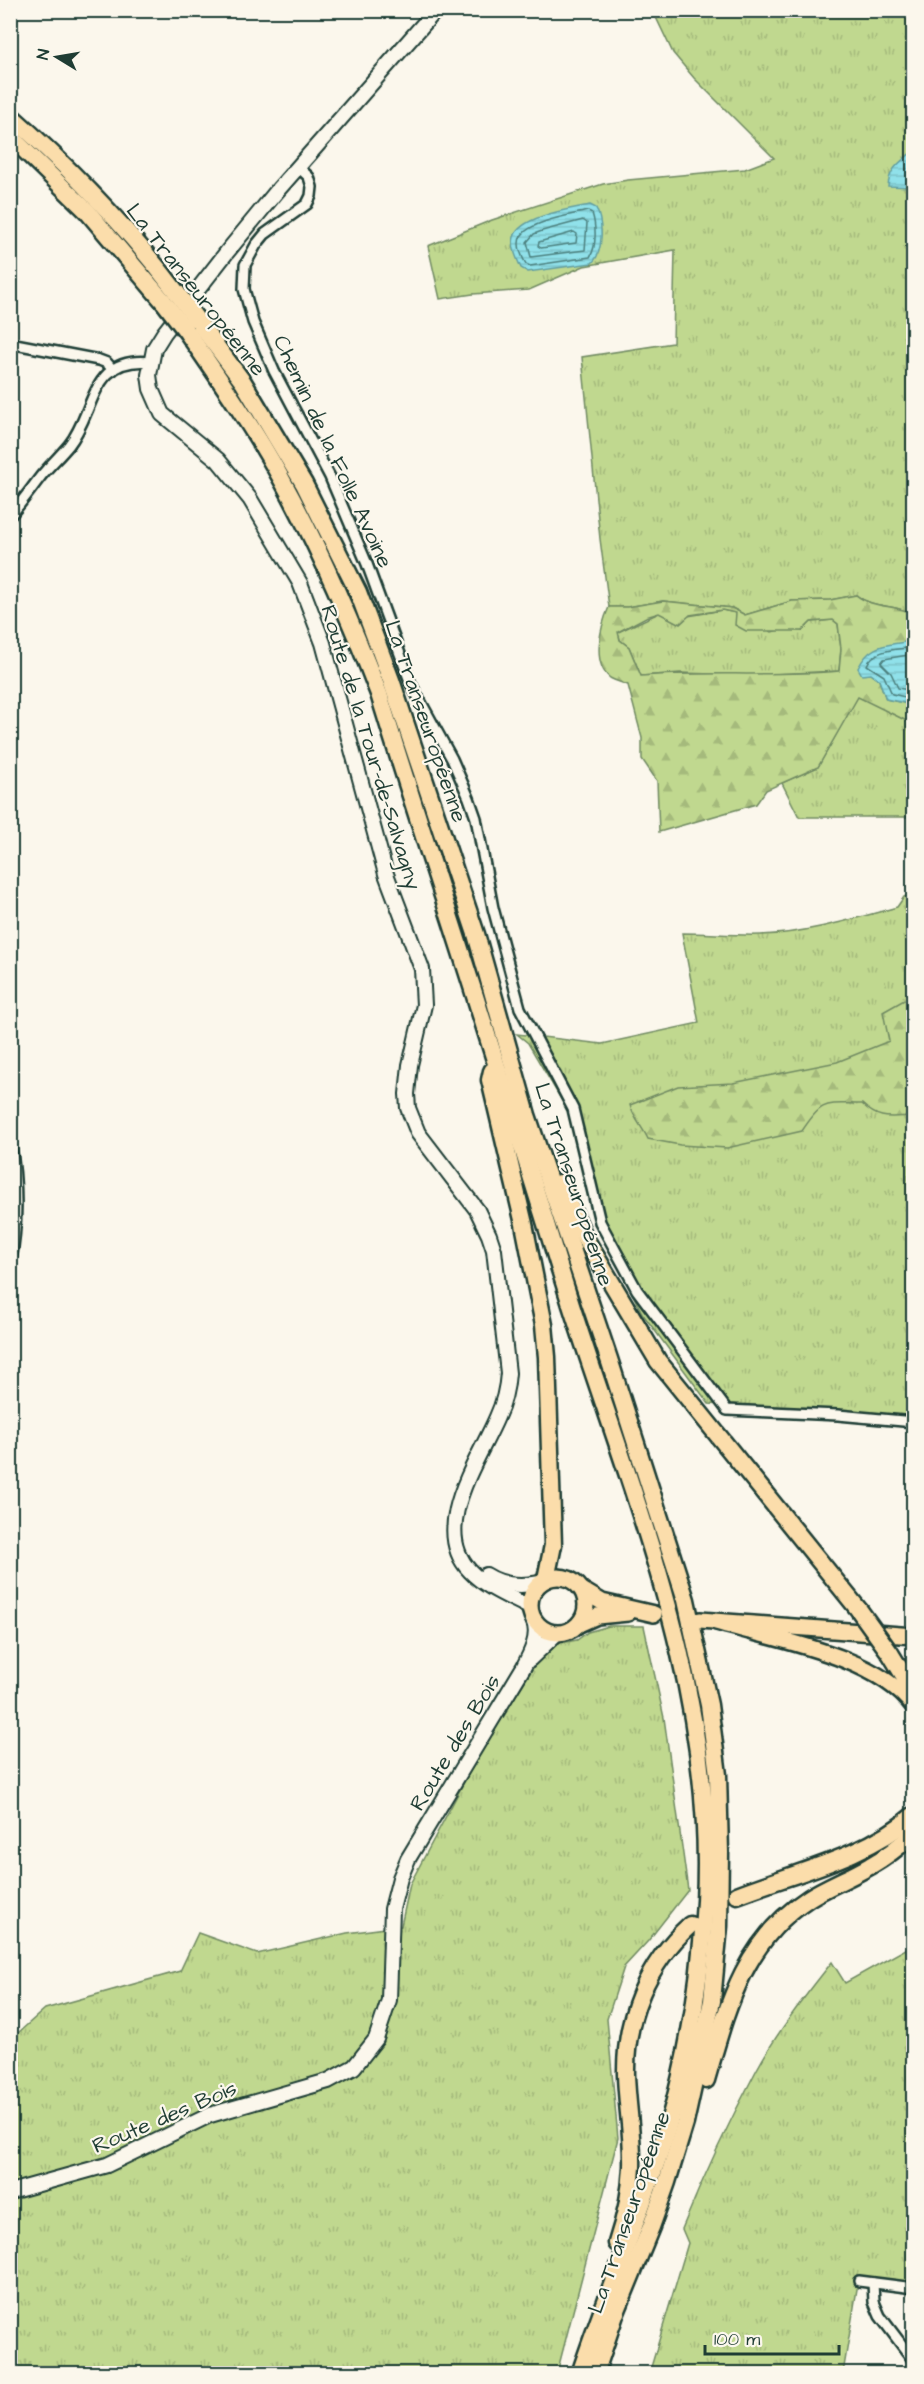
<svg xmlns="http://www.w3.org/2000/svg" width="924" height="2384" font-family="'Architects Daughter',sans-serif">
<defs>
<pattern id="grass-tufts" width="24" height="20" patternUnits="userSpaceOnUse" patternTransform="scale(1.5)"><rect width="24" height="20" fill="#c0d88f"/><path d="M3 7l-1-3M5 7V3M7 7l1-3M15 17l-1-3M17 17v-4M19 17l1-3" fill="none" stroke="#a5ba7c"/></pattern>
<pattern id="forest-firs" width="22" height="20" patternUnits="userSpaceOnUse" patternTransform="scale(1.5)"><rect width="22" height="20" fill="#c0d88f"/><path d="M5 1l3.5 6h-7zM16 11l3.5 6h-7z" fill="#a5ba7c"/></pattern>
<pattern id="water-rules" width="6" height="5" patternUnits="userSpaceOnUse" patternTransform="scale(1.5)"><rect width="6" height="5" fill="#90e1ea"/><path d="M0 2.5h6" fill="none" stroke="#7cc2c9"/></pattern>
</defs>
<rect width="100%" height="100%" fill="#fbf7ec"/>
<filter id="ink" filterUnits="userSpaceOnUse"><feTurbulence type="fractalNoise" baseFrequency=".0167" numOctaves="2"/><feDisplacementMap in="SourceGraphic" scale="12" xChannelSelector="R" yChannelSelector="G"/><feConvolveMatrix kernelMatrix="1 2 1 2 8 2 1 2 1" color-interpolation-filters="sRGB"/></filter>
<g filter="url(#ink)">
<g fill="url(#grass-tufts)" stroke="#708a62" stroke-width="1.5">
<path d="M653 11H913V614C895 604 873 609 856 595L830 600 792 601 745 615 732 608 663 601 627 607H609L600 539 582 357 673 343 675 250 584 266 529 290 473 294 440 299 428 246 492 220 603 184 628 180 745 169 774 158 694 78 673 53Z"/>
<path d="M722 610 736 613 772 632 783 629 802 631 811 622 833 620 838 624 841 649 839 671 747 675 680 673 641 676 629 647 620 640 618 632 659 613C677 621 704 613 722 610Z"/>
<polygon points="858,696 913,724 913,817 799,817 782,783 818,767"/>
<path d="M913 894V1419L709 1404 642 1313 625 1279 600 1224 582 1166 568 1111 528 1043 517 1034 602 1044 699 1023 682 933C708 933 735 936 761 935 807 933 853 919 897 907L904 897Z"/>
<polygon points="609,1626 644,1626 664,1718 688,1890 648,1941 624,1967 607,2019 618,2138 557,2373 11,2373 10,2040 45,2009 180,1971 198,1933 257,1954 347,1933 401,1926 410,1884 479,1754 540,1657 555,1644 577,1640 588,1632"/>
<path d="M913 1945 914 2023 911 2024 914 2035 913 2283 859 2277 843 2373 649 2374 688 2243 682 2229C704 2175 729 2122 756 2071 777 2032 805 1996 832 1962L845 1983Z"/>
</g>
<g fill="url(#forest-firs)" stroke="#708a62" stroke-width="1.5" fill-rule="evenodd">
<path d="M856 595C873 609 895 604 913 614V640L871 674 879 680 886 699 913 705V724L858 697 818 767 766 790 756 804 659 832 657 781 642 759V738L628 685C623 683 615 681 610 678 591 663 601 625 609 607H627L663 601 732 608 745 615 792 601 830 600ZM722 610 736 613 735 625 746 631H802L811 622 833 620 838 624 841 649 839 671C773 677 707 671 641 676L629 647 620 640 618 632 646 617 659 613 680 624 690 615Z"/>
<path d="M913 995V1116C889 1117 880 1121 862 1104 825 1104 823 1099 802 1131L727 1148 680 1145 648 1139C643 1128 633 1117 630 1105L678 1086 733 1083 837 1062 889 1041 883 1012Z"/>
</g>
<g fill="url(#water-rules)" stroke="#639fa1" stroke-width="1.5">
<path d="M913 151V187L888 186C889 168 901 162 913 151Z"/>
<path d="M590 205 596 208C603 222 604 252 592 263L528 272 521 268C517 259 511 247 514 237 520 216 571 209 590 205Z"/>
<path d="M913 640V705L886 699 879 680 871 674 862 675 858 668C872 641 887 647 913 640Z"/>
</g>
<g fill="none" stroke-linecap="round" stroke-linejoin="round">
<g stroke="#4c7f7d" stroke-width="1.5">
<path d="M588 211 592 213C596 225 597 246 590 257L530 266 526 264C522 257 516 244 521 236 531 221 571 215 588 211Z"/>
<polygon points="583,220 587,223 585,250 531,257 527,242 534,234 542,231"/>
<polygon points="574,232 577,234 576,243 541,248 538,246 539,242"/>
<path d="M914 647C898 650 874 648 867 665L884 676 892 694 914 699"/>
<polyline points="914,654 884,659 881,663 891,673 898,688 914,691"/>
</g>
<defs>
<g id="street">
<polyline points="298,167 309,177 312,187 311,196 307,204 265,234 256,245 245,265 244,289 253,322 274,371 330,477 367,564 411,684 452,759 469,798 476,818 493,908 520,1008 573,1109 600,1222 637,1290 727,1410 838,1415 914,1422"/>
<polyline points="10,343 99,360 107,363 113,370"/>
<path d="M10 516C21 503 31 489 41 476 50 465 60 456 69 445 96 411 90 355 151 362"/>
<path d="M10 1141C18 1183 18 1224 10 1266"/>
<polyline points="859,2281 914,2288"/>
<polyline points="873,2283 874,2302 880,2316 914,2361"/>
</g>
<g id="secondary">
<path d="M436 10 277 191 227 252 164 333 154 349 149 375 151 389 162 414 218 460 250 499 300 583 323 643 386 874 422 969 424 1005 410 1065 407 1094 408 1108 418 1133 477 1210 489 1235 494 1250 508 1373C507 1389 504 1402 497 1417 479 1460 429 1528 470 1571 485 1587 510 1597 529 1607"/>
<path d="M486 1575C503 1586 520 1587 539 1583"/>
<polyline points="530,1659 557,1633"/>
<path d="M10 2192 107 2165 210 2115 328 2081 354 2067 376 2039 389 2000 392 1909 400 1878 408 1859 523 1668C530 1655 541 1635 533 1620"/>
</g>
<g id="primary">
<circle cx="558" cy="1605" r="28"/>
<polyline points="582,1590 602,1602 654,1614"/>
<polyline points="700,1620 914,1636"/>
<path d="M716 1622C774 1639 878 1656 914 1707"/>
<polyline points="579,1624 597,1616 628,1613"/>
</g>
<g id="highway">
<path d="M10 115C71 169 128 228 177 293"/>
<polyline points="10,136 87,211 164,302"/>
<polyline points="196,319 243,382 304,484 358,592 391,680 476,934 527,1115 609,1359 686,1600 709,1705 718,1775 720,1853 719,1926 712,2001 685,2123 667,2182 651,2227 615,2315 595,2374"/>
<path d="M187 332C220 380 253 427 281 478 319 547 351 621 379 694 410 795 443 895 475 996 508 1099 539 1202 571 1305 634 1501 716 1692 705 1901 701 1977 689 2053 668 2126 643 2210 608 2290 580 2374"/>
<polyline points="492,1071 490,1080 524,1224 544,1325 547,1357 553,1545 546,1579"/>
<polyline points="560,1183 585,1238 658,1361 859,1610"/>
<polyline points="890,1653 914,1692"/>
<path d="M737 1895C796 1872 865 1858 914 1815"/>
<path d="M706 2080C727 2008 743 1941 809 1898 828 1886 850 1878 870 1866 886 1857 900 1846 914 1833"/>
<path d="M617 2243C625 2219 631 2192 632 2167 633 2136 627 2106 626 2075 625 2017 647 1964 690 1925"/>
</g>
</defs>
<use href="#street" stroke="#1f3d34" stroke-width="14"/>
<use href="#secondary" stroke="#1f3d34" stroke-width="18"/>
<use href="#primary" stroke="#1f3d34" stroke-width="20"/>
<use href="#highway" stroke="#1f3d34" stroke-width="21"/>
<use href="#street" stroke="#fbf7ec" stroke-width="9"/>
<use href="#secondary" stroke="#fbf7ec" stroke-width="14"/>
<use href="#primary" stroke="#fbddab" stroke-width="15"/>
<use href="#highway" stroke="#fbddab" stroke-width="16"/>
<defs>
<g id="highway-bridge">
<polyline points="177,293 196,319"/>
<polyline points="164,302 187,332"/>
<polyline points="859,1610 890,1653"/>
</g>
</defs>
<use href="#highway-bridge" stroke="#1f3d34" stroke-width="21" stroke-linecap="butt"/>
<use href="#highway-bridge" stroke="#fbddab" stroke-width="16"/>
</g>
</g>
<g text-anchor="middle" stroke-width="4.5" stroke-linejoin="round" paint-order="stroke">
<g font-size="22" fill="#1f3d34" stroke="#fbf7ec">
<text transform="translate(197 289) rotate(52)" y="8">La Transeuropéenne</text>
<text transform="translate(334 451) rotate(65)" y="8">Chemin de la Folle Avoine</text>
<text transform="translate(427 721) rotate(71)" y="8">La Transeuropéenne</text>
<text transform="translate(372 747) rotate(73)" y="8">Route de la Tour-de-Salvagny</text>
<text transform="translate(575 1184) rotate(72)" y="8">La Transeuropéenne</text>
<text transform="translate(454 1742) rotate(-59)" y="8">Route des Bois</text>
<text transform="translate(164 2116) rotate(-23)" y="8">Route des Bois</text>
<text transform="translate(628 2212) rotate(-71)" y="8">La Transeuropéenne</text>
</g>
</g>
<rect width="924" height="2384" fill="none" stroke="#fbf7ec" stroke-width="36"/>
<rect x="18" y="18" width="888" height="2348" fill="none" stroke="#1f3d34" stroke-width="2" filter="url(#ink)"/>
<g transform="translate(57 57) rotate(281)" stroke="#fbf7ec" stroke-width="4.5" paint-order="stroke">
<path d="M0-4.5L10 22L0 15L-10 22Z" fill="#1f3d34"/>
<text y="-9" font-size="16" font-weight="bold" text-anchor="middle" fill="#1f3d34">N</text>
</g>
<path d="M705 2345v9h134v-9" fill="none" stroke="#1f3d34" stroke-width="3"/>
<text x="714" y="2345" font-size="18" fill="#1f3d34" stroke="#fbf7ec" stroke-width="4.5" paint-order="stroke">100 m</text>
</svg>
